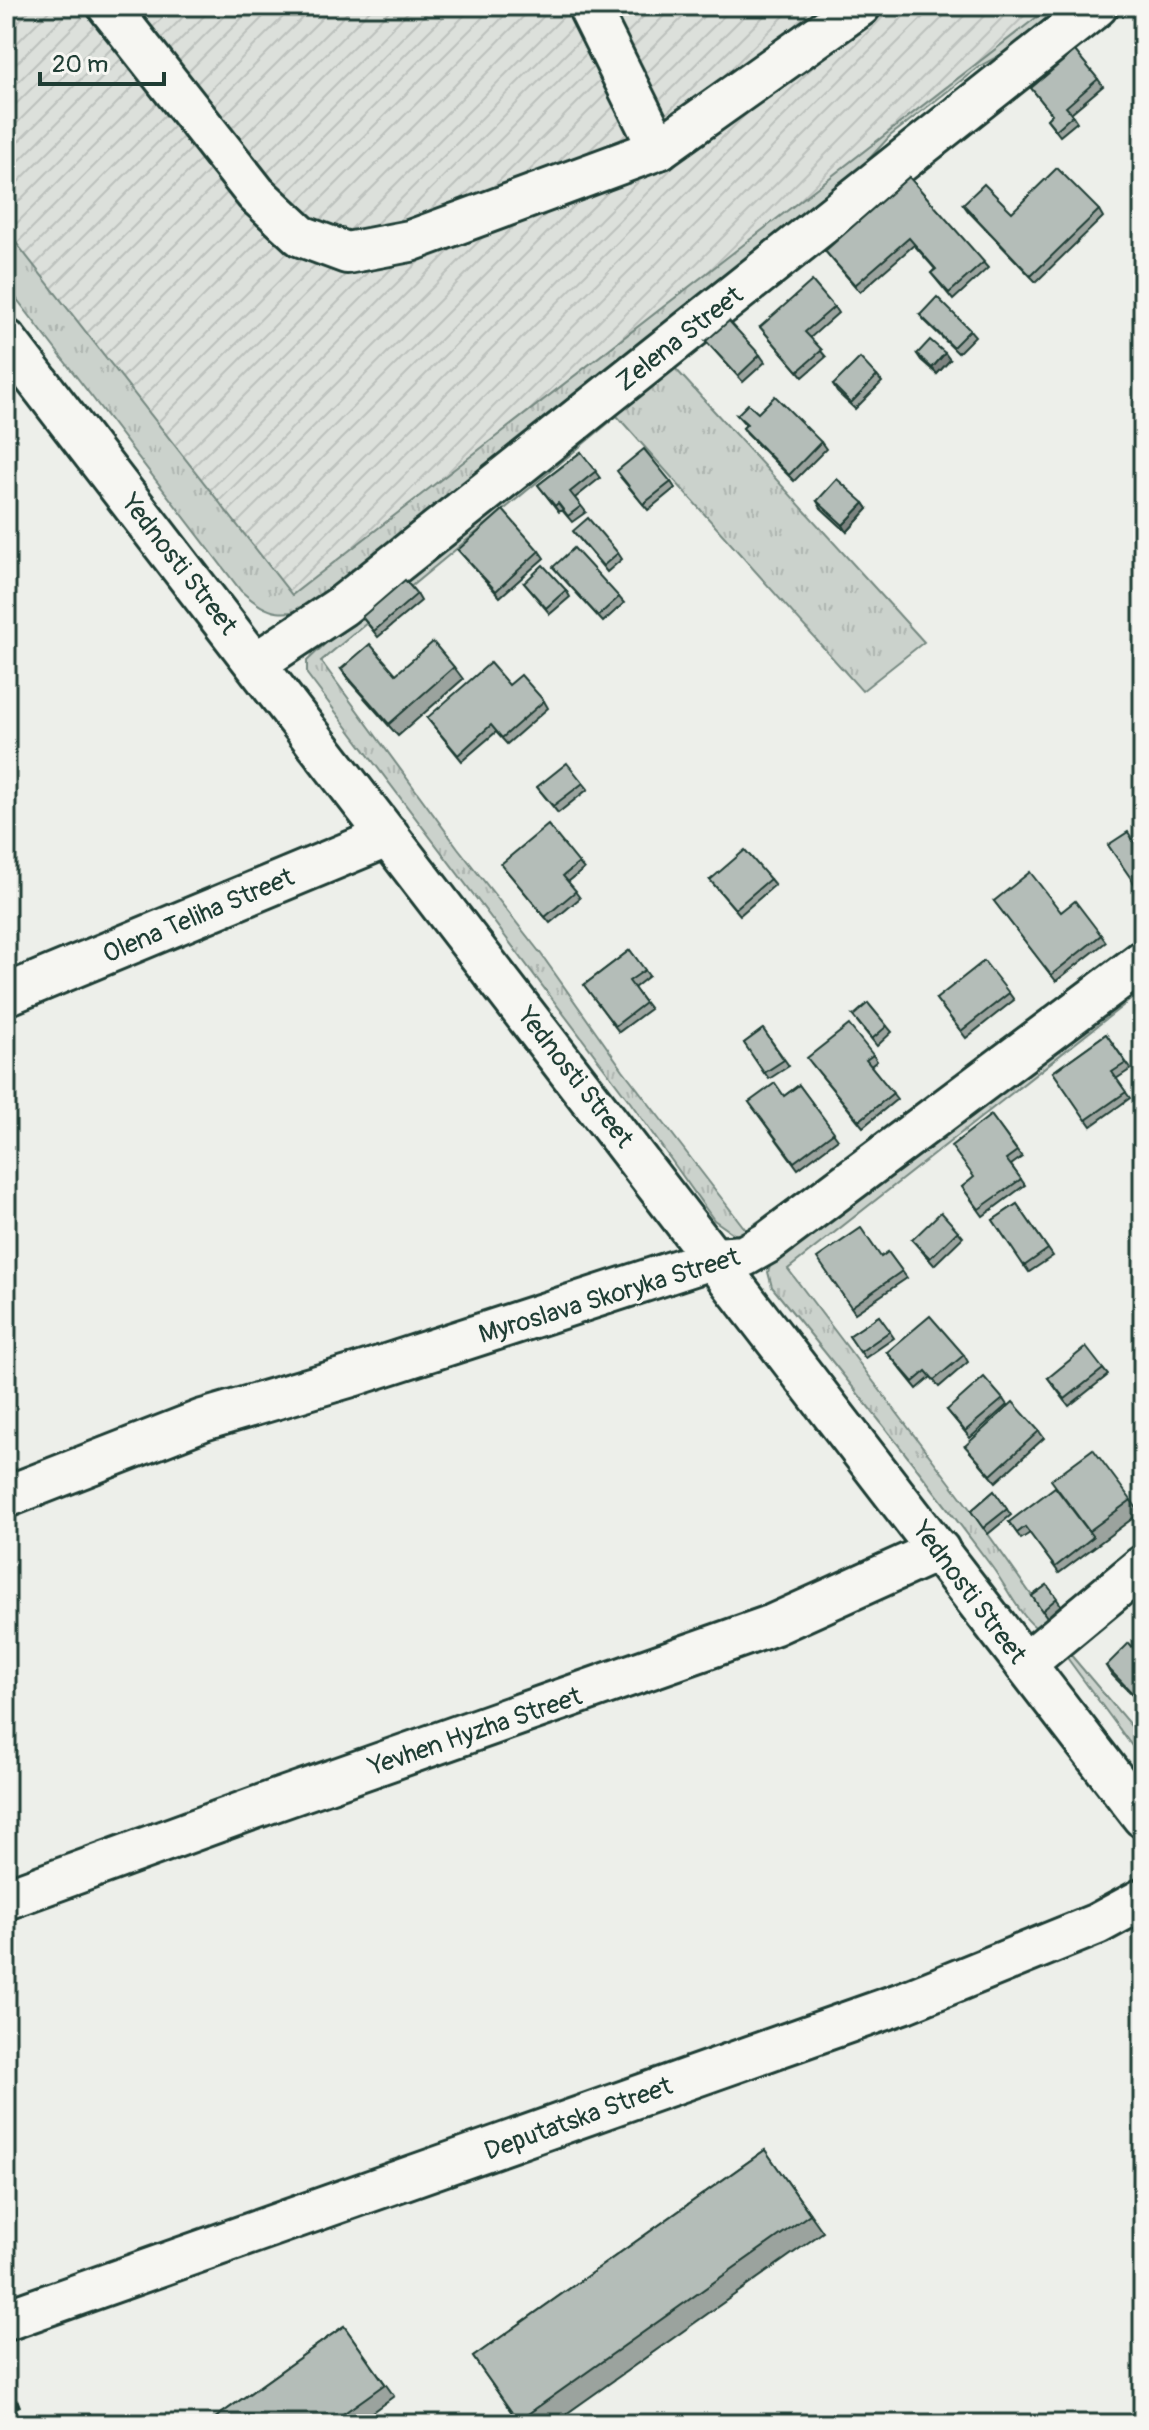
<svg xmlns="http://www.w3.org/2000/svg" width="1149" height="2430" font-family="Pangolin,sans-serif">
<defs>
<pattern id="industrial-furrows" width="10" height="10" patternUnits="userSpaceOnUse" patternTransform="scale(2)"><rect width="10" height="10" fill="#dce0db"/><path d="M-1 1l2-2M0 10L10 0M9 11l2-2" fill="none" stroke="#bcc1bd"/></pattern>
<pattern id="grass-tufts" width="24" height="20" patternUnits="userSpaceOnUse" patternTransform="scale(2)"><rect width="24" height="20" fill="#cbd2cc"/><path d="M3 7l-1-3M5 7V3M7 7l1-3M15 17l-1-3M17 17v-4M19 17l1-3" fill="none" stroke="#aeb5b0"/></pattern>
</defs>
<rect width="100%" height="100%" fill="#edefea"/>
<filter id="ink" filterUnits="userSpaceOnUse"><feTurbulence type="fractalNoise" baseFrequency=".0125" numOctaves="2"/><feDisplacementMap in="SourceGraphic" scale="16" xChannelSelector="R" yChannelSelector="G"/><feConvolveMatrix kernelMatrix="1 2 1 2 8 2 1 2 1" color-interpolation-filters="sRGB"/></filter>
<g filter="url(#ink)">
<polygon fill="url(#industrial-furrows)" points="6,6 1051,6 292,595 6,230"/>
<g fill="url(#grass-tufts)" stroke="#758880" stroke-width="2">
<path d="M1051 6H1075L1042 32 980 66 890 136 857 172 320 605C282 616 272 618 241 591L6 285V230L292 595Z"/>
<polygon points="1117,6 1129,6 675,368 924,642 862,691 617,416 321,661 458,848 541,954 623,1070 746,1230 942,1090 1143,934 1143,946 746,1235 734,1234 714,1220 630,1102 313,682 307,674 307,661 347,623 877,195"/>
<path d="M1143 984V990L788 1269 976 1517 1047 1617 1143 1539V1556L1040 1630C1022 1621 1005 1584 992 1567 921 1472 847 1379 772 1287L768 1272 772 1261Z"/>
<polygon points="1143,1586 1143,1593 1070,1654 1143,1740 1143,1761 1065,1655"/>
</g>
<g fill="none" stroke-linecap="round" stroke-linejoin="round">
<defs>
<g id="minor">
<polyline points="108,6 256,194 301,236 347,253 410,241 659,149"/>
<polyline points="588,6 659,149 860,6"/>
<polyline points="6,340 1143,1817"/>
<polyline points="256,663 342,606 1097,6"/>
<polyline points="6,995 389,836"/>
<polyline points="6,1497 203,1420 355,1375 715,1258 744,1256 767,1243 1143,961"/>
<polyline points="1025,1664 1143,1566"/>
<polyline points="6,1899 271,1802 773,1625 939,1550"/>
<polyline points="6,2320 905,2002 1097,1924 1143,1899"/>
</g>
</defs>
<use href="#minor" stroke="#1f3d34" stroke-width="46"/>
<polyline stroke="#1f3d34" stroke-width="5" stroke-dasharray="8 6" stroke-linecap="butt" points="6,2374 25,2424"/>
<use href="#minor" stroke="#f6f6f2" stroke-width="40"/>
</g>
<g fill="#9ba39e" stroke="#1f3d34" stroke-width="2">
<polygon points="1098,79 1103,86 1071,113 1077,122 1060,136 1047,119 1052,114 1031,88"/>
<polygon points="909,177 988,268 953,300 931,273 935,269 914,245 860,292 825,251"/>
<polygon points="963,204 1012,212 1099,210 1103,217 1036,282 968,211"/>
<polygon points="834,307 838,313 810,338 826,357 803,377 760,327"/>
<polygon points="920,315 970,330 975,336 958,353 925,321"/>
<polygon points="706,341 760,355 765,362 743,382"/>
<polygon points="917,354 950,360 937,374 921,360"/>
<polygon points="877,376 882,382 855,409 837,392 833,385"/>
<polygon points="737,415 821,442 826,449 794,481 747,434 743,428 746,425"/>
<polygon points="581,452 600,478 575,498 586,512 572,522 562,510 559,512 538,485"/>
<polygon points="621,478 671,482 675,488 648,510"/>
<polygon points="817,501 864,503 868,509 847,532 821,508"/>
<polygon points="573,531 618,553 622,559 607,572"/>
<polygon points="458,550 539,551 544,558 500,597"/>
<polygon points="553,567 619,597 624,603 603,622"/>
<polygon points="524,583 566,590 570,597 550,614"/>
<polygon points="417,594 421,601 378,637 362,617"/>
<polygon points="454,667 463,679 398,736 350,682 341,669 396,674"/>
<polygon points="509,685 544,701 548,708 507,744 496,732 462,761 427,718"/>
<polygon points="583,783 588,789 558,813 537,787"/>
<polygon points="579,863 584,869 568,882 580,898 550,923 501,864"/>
<polygon points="770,879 775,885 740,915 710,880"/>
<polygon points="994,901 1061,912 1101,935 1106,942 1056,981"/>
<polygon points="630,950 649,976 634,988 650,1009 619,1032 584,985"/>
<polygon points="1009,993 1014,1000 966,1038 936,999"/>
<polygon points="853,1016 887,1026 892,1032 877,1046"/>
<polygon points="763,1029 789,1066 769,1079 744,1043"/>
<polygon points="1106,1034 1131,1069 1116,1079 1130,1098 1091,1126 1053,1072"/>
<polygon points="873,1055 877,1061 871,1066 897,1099 863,1127 812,1064"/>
<polygon points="799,1085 838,1139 798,1169 749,1102 784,1096"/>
<polygon points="991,1115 1022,1157 1011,1165 1025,1185 983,1216 962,1187 974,1178"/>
<polygon points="1017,1204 1053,1256 1029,1272 993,1220"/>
<polygon points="958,1231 963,1237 934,1265 912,1240"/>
<polygon points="888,1252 907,1278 855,1313 851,1307 881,1257"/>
<polygon points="879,1316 894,1338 865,1358 849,1336"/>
<polygon points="887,1352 964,1355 968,1362 939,1387 931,1377 917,1389"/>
<polygon points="1103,1369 1108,1375 1069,1406 1048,1378"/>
<polygon points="1003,1399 1007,1405 970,1438 947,1410"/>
<polygon points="1039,1431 1044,1438 996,1482 965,1446"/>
<polygon points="994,1491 1011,1515 988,1534 971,1511"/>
<polygon points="1131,1500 1140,1513 1059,1573 1030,1533 1021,1539 1009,1522"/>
<polygon points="1047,1585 1061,1605 1047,1617 1032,1596"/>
<polygon points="1143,1658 1143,1706 1110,1673 1106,1666"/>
<polygon points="765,2150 823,2232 552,2424 520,2424 473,2357"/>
<polygon points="344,2326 394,2396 356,2424 207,2424"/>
</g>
<g fill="#7e8481" stroke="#1f3d34" stroke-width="2">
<polygon points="945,353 950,360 937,374 932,368"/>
<polygon points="864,503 868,509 847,532 843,525"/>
</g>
<g fill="#b4bdb8" stroke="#1f3d34" stroke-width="2">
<polygon points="1075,51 1098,79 1066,107 1073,115 1056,130 1047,119 1052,114 1031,88"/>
<polygon points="1057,168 1099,210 1031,276 963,204 984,184 1012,212"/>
<polygon points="909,177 984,262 949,293 931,273 936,269 909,238 855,285 825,251"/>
<polygon points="812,281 834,307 805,332 822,350 798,371 760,327"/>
<polygon points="937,297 970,330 953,347 920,315"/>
<polygon points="729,321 760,355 738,376 706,341"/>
<polygon points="930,340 945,353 932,368 917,354"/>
<polygon points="860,358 877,376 851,403 833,385"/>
<polygon points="775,396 821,442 789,475 743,428 747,424 737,415 748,404 758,413"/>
<polygon points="644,449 671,482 643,504 617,471"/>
<polygon points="581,452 596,471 570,492 581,506 568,516 558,503 555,506 538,485"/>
<polygon points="837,479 864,503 843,525 817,501"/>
<polygon points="503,510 539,551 496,591 458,550"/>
<polygon points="588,518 618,553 603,566 573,531"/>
<polygon points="574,548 619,597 598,616 553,567"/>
<polygon points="543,565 566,590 546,608 524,583"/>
<polygon points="405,580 417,594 374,631 362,617"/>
<polygon points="433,642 454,667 389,724 341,669 370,644 396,674"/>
<polygon points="490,663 509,685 521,675 544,701 502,738 491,725 458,755 427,718"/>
<polygon points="567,763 583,783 553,806 537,787"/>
<polygon points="548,825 579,863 563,876 576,891 545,917 501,864"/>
<polygon points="1128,832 1143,855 1143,896 1108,845"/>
<polygon points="745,850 770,879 735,909 710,880"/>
<polygon points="1030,872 1061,912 1075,901 1101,935 1051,975 994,901"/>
<polygon points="630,950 645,970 629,981 645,1003 615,1026 584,985"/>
<polygon points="984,961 1009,993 961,1031 936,999"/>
<polygon points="868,1003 887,1026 872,1039 853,1016"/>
<polygon points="849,1025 873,1055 866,1060 893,1093 859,1121 807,1058"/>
<polygon points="763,1029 784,1060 764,1073 744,1043"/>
<polygon points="1106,1034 1126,1063 1112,1072 1126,1092 1086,1120 1053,1072"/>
<polygon points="1143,1081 1143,1094 1137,1086"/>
<polygon points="775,1083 784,1096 799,1085 834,1132 794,1162 749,1102"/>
<polygon points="991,1115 1017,1151 1006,1159 1021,1179 979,1209 962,1187 974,1177 951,1146"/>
<polygon points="1017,1204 1048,1249 1024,1266 993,1220"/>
<polygon points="941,1212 958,1231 930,1258 912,1240"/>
<polygon points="861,1228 881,1257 888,1252 902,1271 851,1307 817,1258"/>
<polygon points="879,1316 890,1331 860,1352 849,1336"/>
<polygon points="930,1316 964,1355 934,1380 926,1371 913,1382 887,1352"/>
<polygon points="1086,1347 1103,1369 1065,1399 1048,1378"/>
<polygon points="984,1377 1003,1399 965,1431 947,1410"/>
<polygon points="1013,1402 1039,1431 991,1475 965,1446"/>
<polygon points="1093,1449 1131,1500 1089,1531 1051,1480"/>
<polygon points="1055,1487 1093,1537 1055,1567 1025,1527 1017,1533 1009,1522"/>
<polygon points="994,1491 1007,1509 983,1528 971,1511"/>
<polygon points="1047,1585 1057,1598 1042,1611 1032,1596"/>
<polygon points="1129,1643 1143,1658 1143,1704 1106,1666"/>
<polygon points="765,2150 810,2214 518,2421 473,2357"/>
<polygon points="344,2326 385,2384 329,2424 207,2424"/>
</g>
</g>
<g text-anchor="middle" stroke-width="6" stroke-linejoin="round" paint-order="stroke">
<g font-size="26" fill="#1f3d34" stroke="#f6f6f2">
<text transform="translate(679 338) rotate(-38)" y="9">Zelena Street</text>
<text transform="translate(180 564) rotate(52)" y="9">Yednosti Street</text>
<text transform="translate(198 915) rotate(-23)" y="9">Olena Teliha Street</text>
<text transform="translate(576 1077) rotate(52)" y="9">Yednosti Street</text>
<text transform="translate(609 1295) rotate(-17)" y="9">Myroslava Skoryka Street</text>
<text transform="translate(970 1592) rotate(53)" y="9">Yednosti Street</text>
<text transform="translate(475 1731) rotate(-19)" y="9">Yevhen Hyzha Street</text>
<text transform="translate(578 2118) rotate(-20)" y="9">Deputatska Street</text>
</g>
</g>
<rect width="1149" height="2430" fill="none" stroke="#f6f6f2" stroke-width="32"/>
<rect x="16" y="16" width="1117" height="2398" fill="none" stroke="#1f3d34" stroke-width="3" filter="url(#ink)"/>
<path d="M40 72v12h124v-12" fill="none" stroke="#1f3d34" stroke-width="4"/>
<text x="52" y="72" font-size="24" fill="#1f3d34" stroke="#f6f6f2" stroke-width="6" paint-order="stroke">20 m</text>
</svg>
